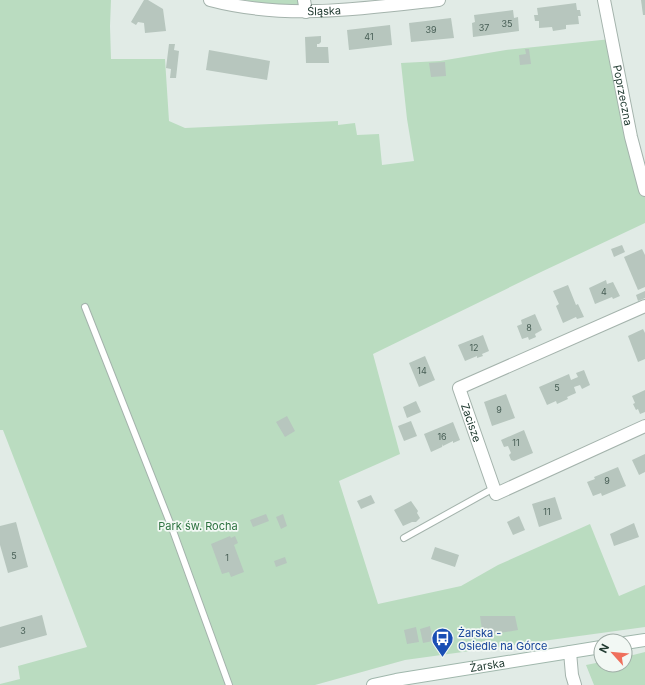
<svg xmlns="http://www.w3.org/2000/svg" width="645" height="685" font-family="Inter,sans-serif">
<rect width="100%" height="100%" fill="#e1ebe6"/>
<g fill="#badcc0">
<polygon points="0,0 111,0 110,26 111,59 165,59 169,121 185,128 338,121 338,125 355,123 357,135 379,134 382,165 414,161 407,119 401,63 440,61 506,50 611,39 645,189 645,223 541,272 373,354 400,454 339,481 378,604 461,586 498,565 590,524 619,596 645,585 645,627 405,660 315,685 0,685 0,684 20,679 18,666 87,647 3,430 0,430"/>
<polygon points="242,0 298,0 300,6 276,5"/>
<polygon points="645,652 645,685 594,685 586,665 601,662 601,665 625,665 625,657"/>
</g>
<g fill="#b7c6be">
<polygon points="144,0 148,0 163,9 166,31 145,33 144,23 138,22 136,25 131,22"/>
<polygon points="641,0 645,0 645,15 643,15"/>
<polygon points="576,3 577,10 580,10 581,16 578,16 579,24 566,25 566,29 553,31 552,27 539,28 539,21 535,21 534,15 538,15 537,8"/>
<polygon points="513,10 514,18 518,17 519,31 473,37 472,23 475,22 474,15"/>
<polygon points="451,18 454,38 411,42 409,23"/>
<polygon points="390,25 392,45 349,50 347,30"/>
<polygon points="321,36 321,42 319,44 317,44 317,47 328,47 329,63 306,63 305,37"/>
<polygon points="169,44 175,44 174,50 179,51 176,78 170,78 171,69 166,68"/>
<polygon points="525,49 529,49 531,64 520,65 519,55 526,54"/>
<polygon points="209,50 270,61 267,80 206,70"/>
<polygon points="445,62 446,76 431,77 429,63"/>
<polygon points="622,245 625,252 614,257 611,249"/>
<polygon points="642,249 645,255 645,287 638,290 624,257"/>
<polygon points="606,280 607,284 613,282 620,296 613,299 612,297 595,304 589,288"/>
<polygon points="568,285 576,305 578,304 584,317 577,319 576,317 563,323 556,306 559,304 553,291"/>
<polygon points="645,291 645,298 638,301 636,295"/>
<polygon points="535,314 542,330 535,334 536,337 529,340 528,337 522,339 517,326 522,324 521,320"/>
<polygon points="643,329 645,333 645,359 638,362 628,336"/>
<polygon points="483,335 489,351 482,354 483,356 477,358 477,356 465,361 458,345"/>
<polygon points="425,356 435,380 419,387 409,363"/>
<polygon points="584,370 590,385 582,389 580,385 574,387 576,393 567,397 568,399 557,404 556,401 547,405 539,387 569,374 571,380 578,377 576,373"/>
<polygon points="645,390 645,412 640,414 638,409 636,410 633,404 635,403 632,396"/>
<polygon points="506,394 515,418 492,426 484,402"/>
<polygon points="416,401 421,412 407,418 403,407"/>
<polygon points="287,416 295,431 285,437 276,422"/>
<polygon points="411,421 417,436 404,441 398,426"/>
<polygon points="453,422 460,440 453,443 453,441 443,446 443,444 442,447 431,452 424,434"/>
<polygon points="524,430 533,453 514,461 511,460 509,455 511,453 508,446 504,447 501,440"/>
<polygon points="645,454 645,472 639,475 632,460"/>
<polygon points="618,467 626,486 602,496 601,493 593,496 587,482 595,479 594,477"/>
<polygon points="371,495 375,503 361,509 357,501"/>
<polygon points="555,497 562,519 539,527 532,504"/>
<polygon points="411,501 418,511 417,513 420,518 416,522 412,522 403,526 394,510"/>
<polygon points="266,514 269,521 253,527 250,520"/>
<polygon points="283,514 287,526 281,529 276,517"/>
<polygon points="519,516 525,530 513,535 507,522"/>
<polygon points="16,522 28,567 8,573 0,545 0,526"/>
<polygon points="634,523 639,537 614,546 610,534"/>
<polygon points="230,536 231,538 235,536 238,543 234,545 244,572 231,577 229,572 222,574 211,544"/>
<polygon points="435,547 459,555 455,567 431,559"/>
<polygon points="285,557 287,563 276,567 274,561"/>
<polygon points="42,615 47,635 0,648 0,627"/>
<polygon points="480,616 515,616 518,630 483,636"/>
<polygon points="430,626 433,641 423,643 420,629"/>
<polygon points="416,627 419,642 407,644 404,630"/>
</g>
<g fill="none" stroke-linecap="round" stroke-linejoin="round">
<defs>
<g id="lane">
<polyline points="85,307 172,528 229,685"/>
<polyline points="404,538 494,488"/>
</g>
<g id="street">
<path id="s1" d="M210 0C285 20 362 9 439 0"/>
<polyline points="304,0 306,12"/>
<path id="s2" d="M604 0 631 137 645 190"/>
<path id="s3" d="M645 306 459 388 496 494 645 426"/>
<polyline points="570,652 572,675 575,685"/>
</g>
<g id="secondary">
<polyline points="625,643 645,640"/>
<path id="s4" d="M373 685 396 680 601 647"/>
</g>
</defs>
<use href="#lane" stroke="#a4b3ac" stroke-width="8"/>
<use href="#street" stroke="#a4b3ac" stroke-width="14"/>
<use href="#secondary" stroke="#a0b7ac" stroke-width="14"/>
<use href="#lane" stroke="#fff" stroke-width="6"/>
<use href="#street" stroke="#fff" stroke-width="12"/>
<use href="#secondary" stroke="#fff" stroke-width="12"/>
</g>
<defs>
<symbol id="bus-pin" viewBox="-11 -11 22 30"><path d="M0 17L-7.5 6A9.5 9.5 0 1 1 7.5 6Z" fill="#1a4fb4" stroke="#f2f8f4"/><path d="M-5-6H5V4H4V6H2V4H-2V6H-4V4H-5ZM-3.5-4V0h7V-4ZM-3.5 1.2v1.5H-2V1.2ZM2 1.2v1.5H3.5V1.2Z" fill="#fff"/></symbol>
</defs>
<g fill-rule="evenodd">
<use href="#bus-pin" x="430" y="626" width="25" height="34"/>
</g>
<g text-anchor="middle" stroke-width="3.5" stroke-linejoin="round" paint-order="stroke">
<g font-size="9" fill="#475e55">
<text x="507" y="27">35</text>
<text x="484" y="31">37</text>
<text x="431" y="33">39</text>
<text x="369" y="40">41</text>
<text x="604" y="295">4</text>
<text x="529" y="331">8</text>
<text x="474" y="351">12</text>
<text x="422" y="374">14</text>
<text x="557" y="391">5</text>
<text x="499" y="413">9</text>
<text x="442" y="440">16</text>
<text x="516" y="446">11</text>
<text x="607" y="484">9</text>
<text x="547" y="515">11</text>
<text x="14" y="559">5</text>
<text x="227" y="561">1</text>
<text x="23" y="634">3</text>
</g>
<g font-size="11" fill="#223c32" stroke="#f2f8f4">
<text dy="4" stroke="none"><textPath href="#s1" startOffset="115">Śląska</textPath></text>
<text dy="4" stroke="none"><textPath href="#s2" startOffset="97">Poprzeczna</textPath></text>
<text dy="4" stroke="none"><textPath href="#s3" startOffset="240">Zacisze</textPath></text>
<text dy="4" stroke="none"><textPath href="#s4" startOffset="116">Żarska</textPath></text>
</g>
<g font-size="11" fill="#2d7240" stroke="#f2f8f4">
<text x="198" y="530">Park św. Rocha</text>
</g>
<g font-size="11" fill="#164399" stroke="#f2f8f4" text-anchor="start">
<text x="458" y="637">Żarska -<tspan x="458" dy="13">Osiedle na Górce</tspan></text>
</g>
</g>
<g transform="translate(613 653) rotate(297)"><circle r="19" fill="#f2f8f4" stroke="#9fada6"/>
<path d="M0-3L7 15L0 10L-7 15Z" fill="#ef6f5c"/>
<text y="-6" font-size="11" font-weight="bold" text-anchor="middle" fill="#223c32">N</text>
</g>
</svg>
